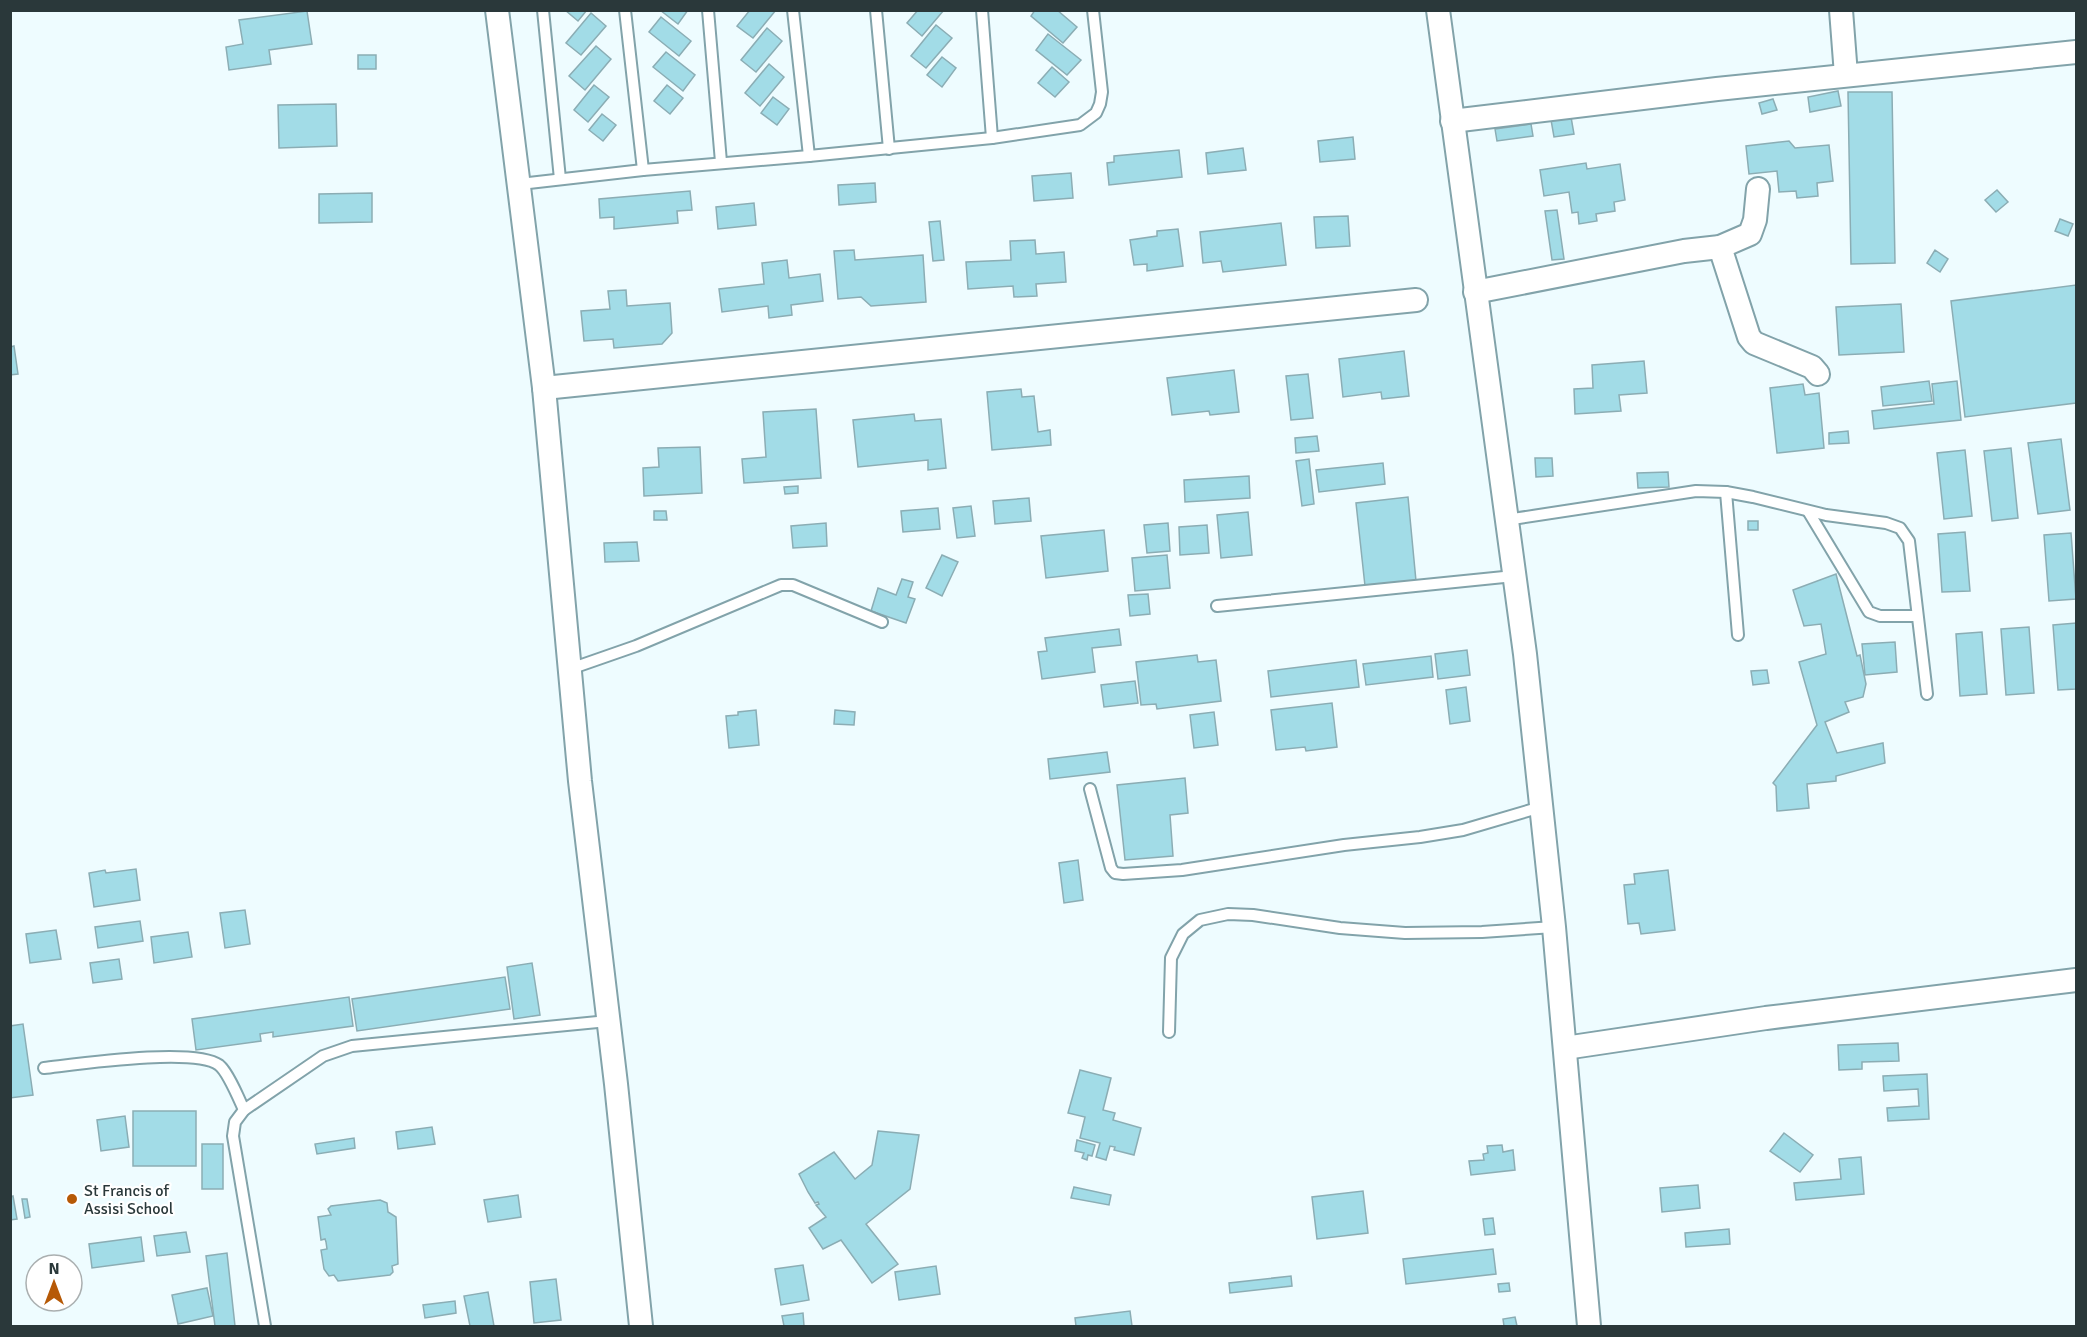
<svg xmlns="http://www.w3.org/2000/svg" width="2087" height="1337" font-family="Signika,sans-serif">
<rect width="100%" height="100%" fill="#eefcff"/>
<g fill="#a2dce7" stroke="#8badb4" stroke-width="1.5">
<polygon points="565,10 587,10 578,21"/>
<polygon points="660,10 688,10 678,24"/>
<polygon points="750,10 776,10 753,38 737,26"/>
<polygon points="918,10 944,10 922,36 907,23"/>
<polygon points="1035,10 1057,10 1077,27 1063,43 1031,16"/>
<polygon points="307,11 312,44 269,50 271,64 229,70 226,47 243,44 239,20"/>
<polygon points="591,13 606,26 581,55 566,43"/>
<polygon points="661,17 691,41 679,56 649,32"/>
<polygon points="936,25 952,38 926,68 911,56"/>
<polygon points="767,28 782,41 756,72 741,60"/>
<polygon points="1048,34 1081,60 1067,75 1036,50"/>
<polygon points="596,46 611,59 585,90 569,76"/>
<polygon points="666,52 695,75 683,91 653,67"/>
<rect x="358" y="55" width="18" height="14"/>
<polygon points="942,57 956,68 942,87 927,75"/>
<polygon points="769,64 784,77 760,106 745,93"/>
<polygon points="1052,67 1069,82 1055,97 1038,83"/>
<polygon points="594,85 609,97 588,122 574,110"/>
<polygon points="667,85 683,98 670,114 654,101"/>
<polygon points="1838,91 1841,106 1810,112 1808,97"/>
<polygon points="1848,92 1892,92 1895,263 1851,264"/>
<polygon points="773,97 789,109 777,125 761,113"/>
<polygon points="1773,99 1777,110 1762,114 1759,103"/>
<polygon points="336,104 337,146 279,148 278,105"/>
<polygon points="602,114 616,125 603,141 589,130"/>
<polygon points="1571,117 1574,134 1554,137 1551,120"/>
<polygon points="1531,124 1533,136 1497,141 1495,129"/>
<polygon points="1353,137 1355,159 1320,162 1318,141"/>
<polygon points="1789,141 1795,148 1829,145 1833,181 1817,183 1818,196 1797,198 1796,191 1779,192 1777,171 1749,174 1746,146"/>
<polygon points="1243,148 1246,170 1208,174 1206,153"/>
<polygon points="1179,150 1182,177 1109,185 1107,163 1114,162 1114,156"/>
<polygon points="1586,163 1587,169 1620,164 1625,200 1614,202 1615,211 1596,214 1597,221 1579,224 1578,212 1572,213 1569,192 1544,196 1540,170"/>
<polygon points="1071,173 1073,198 1034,201 1032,176"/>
<polygon points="875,183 876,202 839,205 838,185"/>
<polygon points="1997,190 2008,202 1996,212 1985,200"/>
<polygon points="690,191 692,210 677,211 678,223 614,229 614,217 600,218 599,199"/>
<polygon points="372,193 372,222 319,223 319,194"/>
<polygon points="754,203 756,225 718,229 716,207"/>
<polygon points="1557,210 1564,259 1552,260 1545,211"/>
<polygon points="1348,216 1350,246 1316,248 1314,217"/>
<polygon points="2060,219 2073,224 2068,236 2055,231"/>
<polygon points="940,221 944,260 933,261 929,222"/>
<polygon points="1281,223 1286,265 1223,272 1221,261 1203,263 1200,232"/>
<polygon points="1178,229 1183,266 1147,271 1147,264 1134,265 1130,240 1157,236 1157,231"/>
<polygon points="1035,240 1036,254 1064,252 1066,282 1036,284 1037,296 1014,297 1013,286 968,289 966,262 1011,260 1010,241"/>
<polygon points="854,250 855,260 923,255 926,302 871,306 861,297 838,299 834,251"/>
<polygon points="1935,250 1948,259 1940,272 1927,263"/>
<polygon points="787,260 789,278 820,274 823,301 791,305 792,315 769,318 768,306 722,312 719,289 764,284 762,263"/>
<polygon points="2076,285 2076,403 1965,417 1951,301"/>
<polygon points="626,290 627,306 670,303 672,333 662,344 614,348 613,339 584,341 581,311 610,309 608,291"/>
<polygon points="1901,304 1904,352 1839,355 1836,307"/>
<polygon points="14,346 18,374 10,375 10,347"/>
<polygon points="1404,351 1409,396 1382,399 1381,392 1343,397 1339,359"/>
<polygon points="1644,361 1647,393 1619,395 1621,411 1575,414 1574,389 1593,388 1592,365"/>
<polygon points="1234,370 1239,412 1210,415 1209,411 1172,415 1167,378"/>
<polygon points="1308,374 1313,418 1291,420 1286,376"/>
<polygon points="1929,381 1932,401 1883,406 1881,387"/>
<polygon points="1957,381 1961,420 1874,429 1872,411 1934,404 1932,384"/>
<polygon points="1803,384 1805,395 1819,393 1824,448 1777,453 1770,388"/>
<polygon points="1021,389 1022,397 1034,396 1038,432 1050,430 1051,445 992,450 987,392"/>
<polygon points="816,409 821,478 744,483 742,459 766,457 763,412"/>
<polygon points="914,414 915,421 941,419 946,468 928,470 928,460 858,467 853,420"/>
<polygon points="1848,431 1849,443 1829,444 1829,433"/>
<polygon points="1317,436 1319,451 1296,453 1295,438"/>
<polygon points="2061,439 2070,510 2038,514 2028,443"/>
<polygon points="700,447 702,493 644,496 643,468 659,467 658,448"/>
<polygon points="2011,448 2018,518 1992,521 1984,451"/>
<polygon points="1965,450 1972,516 1944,519 1937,453"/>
<polygon points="1535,458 1552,458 1553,476 1536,477"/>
<polygon points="1309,459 1314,504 1302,506 1296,461"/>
<polygon points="1383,463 1385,484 1319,492 1316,470"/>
<polygon points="1668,472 1669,487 1638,488 1637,473"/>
<polygon points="1249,476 1250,498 1185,502 1184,480"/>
<polygon points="798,486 798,493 785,494 784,487"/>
<polygon points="1408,497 1416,581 1365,586 1356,503"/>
<polygon points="1029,498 1031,521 995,524 993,501"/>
<polygon points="971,506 975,536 957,538 953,508"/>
<polygon points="938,508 940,529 903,532 901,511"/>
<polygon points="654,511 666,511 667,520 654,520"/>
<polygon points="1248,512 1252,555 1221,558 1217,515"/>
<rect x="1748" y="521" width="10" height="9"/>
<polygon points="826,523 827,546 793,548 791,526"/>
<polygon points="1168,523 1170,551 1147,553 1144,525"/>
<polygon points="1207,525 1209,553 1180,555 1179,527"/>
<polygon points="1104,530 1108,571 1046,578 1041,536"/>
<polygon points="1965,532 1970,591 1942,592 1938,534"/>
<polygon points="2071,533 2076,599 2049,601 2044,535"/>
<polygon points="637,542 639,561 605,562 604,543"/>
<polygon points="942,555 958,562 942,596 926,588"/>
<polygon points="1167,555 1170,588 1135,591 1132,558"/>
<polygon points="1836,574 1857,656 1860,655 1866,684 1863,697 1845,702 1849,712 1825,722 1837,753 1883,743 1885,763 1836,776 1836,781 1807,784 1809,808 1777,811 1776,786 1773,783 1817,725 1799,662 1826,654 1821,624 1804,626 1793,590"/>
<polygon points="902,579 913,582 908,597 915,599 906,623 871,611 878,588 896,595"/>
<polygon points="1148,594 1150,614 1130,616 1128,595"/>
<polygon points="2076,623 2076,689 2058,690 2053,625"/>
<polygon points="2029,627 2034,693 2006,695 2001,629"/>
<polygon points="1119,629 1121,645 1092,648 1095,672 1042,679 1038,652 1047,651 1045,638"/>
<polygon points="1982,632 1987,694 1960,696 1956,634"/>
<polygon points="1895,642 1897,672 1865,675 1862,644"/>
<polygon points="1467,650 1470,675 1438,679 1435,654"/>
<polygon points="1197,655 1198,662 1216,660 1221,701 1157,709 1156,704 1141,705 1136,662"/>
<polygon points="1431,656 1433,677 1366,685 1363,664"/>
<polygon points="1356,660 1359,687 1271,697 1268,671"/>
<polygon points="1767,670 1769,683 1753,685 1751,671"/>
<polygon points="1135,681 1138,703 1104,707 1101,685"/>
<polygon points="1466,687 1470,721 1450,724 1446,690"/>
<polygon points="1332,703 1337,747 1306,751 1305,747 1276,750 1271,710"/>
<polygon points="756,710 759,745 729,748 726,716 738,715 738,712"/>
<polygon points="835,710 855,712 854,725 834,724"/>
<polygon points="1214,712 1218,745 1194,748 1190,715"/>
<polygon points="1107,752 1110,772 1050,779 1048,759"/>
<polygon points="1185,778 1188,813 1170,815 1173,856 1125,860 1117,785"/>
<polygon points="1078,860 1083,900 1064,903 1059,863"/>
<polygon points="136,869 140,900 94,907 89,873 105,870 106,873"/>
<polygon points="1668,870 1675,930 1641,934 1639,923 1628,924 1624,885 1635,884 1634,874"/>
<polygon points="245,910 250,944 225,948 220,913"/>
<polygon points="140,921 143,941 98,948 95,927"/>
<polygon points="56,930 61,959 30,963 26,934"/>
<polygon points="188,932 192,957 154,963 151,937"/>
<polygon points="119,959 122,979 93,983 90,963"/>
<polygon points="532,963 540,1015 514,1019 507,967"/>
<polygon points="505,977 510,1009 357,1031 352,999"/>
<polygon points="349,997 353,1026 273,1037 273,1032 260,1034 261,1041 196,1050 192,1019"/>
<polygon points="23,1024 33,1095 10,1098 10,1026"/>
<polygon points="1898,1043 1899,1061 1862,1062 1862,1069 1839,1070 1838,1045"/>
<polygon points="1080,1070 1111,1078 1103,1110 1115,1113 1113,1120 1141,1128 1134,1155 1114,1150 1115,1147 1110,1146 1106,1160 1096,1157 1100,1143 1080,1138 1085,1117 1068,1113"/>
<polygon points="1927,1074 1929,1119 1888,1121 1887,1108 1919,1106 1918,1089 1884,1091 1883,1076"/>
<rect x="133" y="1111" width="63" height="55"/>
<polygon points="125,1116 129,1147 101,1151 97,1120"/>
<polygon points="432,1127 435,1144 398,1149 396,1132"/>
<polygon points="878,1131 919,1135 910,1189 866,1224 898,1264 872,1283 841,1240 823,1249 809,1228 826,1217 816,1205 819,1204 818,1202 815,1203 808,1192 799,1174 834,1152 855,1179 872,1165"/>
<polygon points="1784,1133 1813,1155 1800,1172 1770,1151"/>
<polygon points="354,1138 355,1148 317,1154 315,1144"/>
<polygon points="1077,1140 1095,1145 1092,1156 1088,1155 1087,1160 1082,1158 1084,1153 1075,1151"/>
<rect x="202" y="1144" width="21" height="45"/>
<polygon points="1502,1145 1503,1152 1513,1150 1515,1170 1471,1175 1469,1161 1484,1160 1483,1154 1488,1153 1487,1146"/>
<polygon points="1861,1157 1864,1194 1796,1200 1794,1183 1841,1179 1839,1159"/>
<polygon points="1698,1185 1700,1208 1662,1212 1660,1188"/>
<polygon points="1074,1187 1111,1195 1109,1205 1071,1198"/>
<polygon points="1363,1191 1368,1233 1317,1239 1312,1197"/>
<polygon points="518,1195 521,1217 488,1222 484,1200"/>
<polygon points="13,1196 17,1219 10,1220 10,1197"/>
<polygon points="22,1199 27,1199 30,1217 25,1218"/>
<polygon points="380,1200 387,1203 388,1212 396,1217 398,1264 392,1266 393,1272 390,1275 338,1281 334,1275 329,1276 324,1269 321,1250 327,1249 326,1242 325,1239 321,1240 318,1217 331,1215 328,1209 331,1206"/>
<polygon points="1493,1218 1495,1234 1485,1235 1483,1219"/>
<polygon points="1729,1229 1730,1244 1686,1247 1685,1233"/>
<polygon points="186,1232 190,1252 157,1256 154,1236"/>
<polygon points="141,1237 144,1261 92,1268 89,1244"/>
<polygon points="1493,1249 1496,1274 1406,1284 1403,1259"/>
<polygon points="227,1253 235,1326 215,1326 206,1256"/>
<polygon points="803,1265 809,1300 781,1305 775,1269"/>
<polygon points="936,1266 940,1294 899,1300 895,1272"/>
<polygon points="1291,1276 1292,1286 1230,1293 1229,1283"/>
<polygon points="556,1279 561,1320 534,1323 530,1282"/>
<polygon points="1509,1283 1510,1291 1499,1292 1498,1284"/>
<polygon points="207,1288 213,1316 178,1324 172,1295"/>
<polygon points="488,1292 494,1326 470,1326 464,1296"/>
<polygon points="455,1301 456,1313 425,1318 423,1305"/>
<polygon points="1130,1311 1132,1326 1076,1326 1075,1318"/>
<polygon points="803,1313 804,1326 784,1326 782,1316"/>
<polygon points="1515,1317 1517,1326 1504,1326 1503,1319"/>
</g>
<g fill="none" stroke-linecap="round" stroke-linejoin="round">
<defs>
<g id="service">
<polyline points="543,10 560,179"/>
<polyline points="625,10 643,170"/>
<polyline points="708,10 721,162"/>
<polyline points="793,10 809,156"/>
<polyline points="876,10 889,149"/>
<polyline points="982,10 992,138"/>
<polyline points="520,184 643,170 809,156 992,138 1080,125 1096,113 1100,104 1102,92 1093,10"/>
<polyline points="1726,492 1738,635"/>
<polyline points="1808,511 1869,612 1880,616 1917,616"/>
<polyline points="1506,520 1696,491 1726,492 1753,497 1826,515 1886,523 1900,528 1909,541 1927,694"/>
<polyline points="1217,606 1514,576"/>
<polyline points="570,669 636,646 781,585 793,585 882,622"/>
<polyline points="1090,789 1111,868 1115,873 1123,874 1182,870 1344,845 1420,837 1463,830 1541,807"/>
<polyline points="1169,1032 1171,958 1183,934 1200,920 1228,914 1253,915 1340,928 1405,933 1482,932 1554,927"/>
<path d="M44 1068C79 1064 194 1047 219 1065 228 1072 239 1099 244 1110"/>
<polyline points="265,1326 233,1136 235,1122 244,1110 323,1056 352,1046 608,1021"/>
</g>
<g id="minor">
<polyline points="497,10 544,388 580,781 616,1084 641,1326"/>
<polyline points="1438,10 1525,654 1554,927 1589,1326"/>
<polyline points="1841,10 1846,75"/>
<polyline points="1452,121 1717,89 2076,52"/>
<polyline points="1720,247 1749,337 1754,343 1812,367 1818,374"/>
<polyline points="1475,292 1684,251 1720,247 1750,234 1755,220 1758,189"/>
<polyline points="544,388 1416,300"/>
<polyline points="1565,1048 1766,1018 2076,980"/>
</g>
</defs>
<use href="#service" stroke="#82a3aa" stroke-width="14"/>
<use href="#minor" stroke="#82a3aa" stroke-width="26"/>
<use href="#service" stroke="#fff" stroke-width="10"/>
<use href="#minor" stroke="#fff" stroke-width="22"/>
</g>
<circle fill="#b65906" stroke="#fff" stroke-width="2" cx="72" cy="1199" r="6"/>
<g text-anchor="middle" stroke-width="4.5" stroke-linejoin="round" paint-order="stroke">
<g font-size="16" fill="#2a383a" stroke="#fff" text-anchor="start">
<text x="84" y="1196">St Francis of<tspan x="84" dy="18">Assisi School</tspan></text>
</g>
</g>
<rect width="2087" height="1337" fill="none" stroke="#2a383a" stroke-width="24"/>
<g transform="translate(54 1283)"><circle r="28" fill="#ffffff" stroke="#aaafb0" stroke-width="1.5"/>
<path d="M0-4.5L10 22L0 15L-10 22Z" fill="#b65906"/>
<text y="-9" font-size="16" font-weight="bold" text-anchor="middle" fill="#2a383a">N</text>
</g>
</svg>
